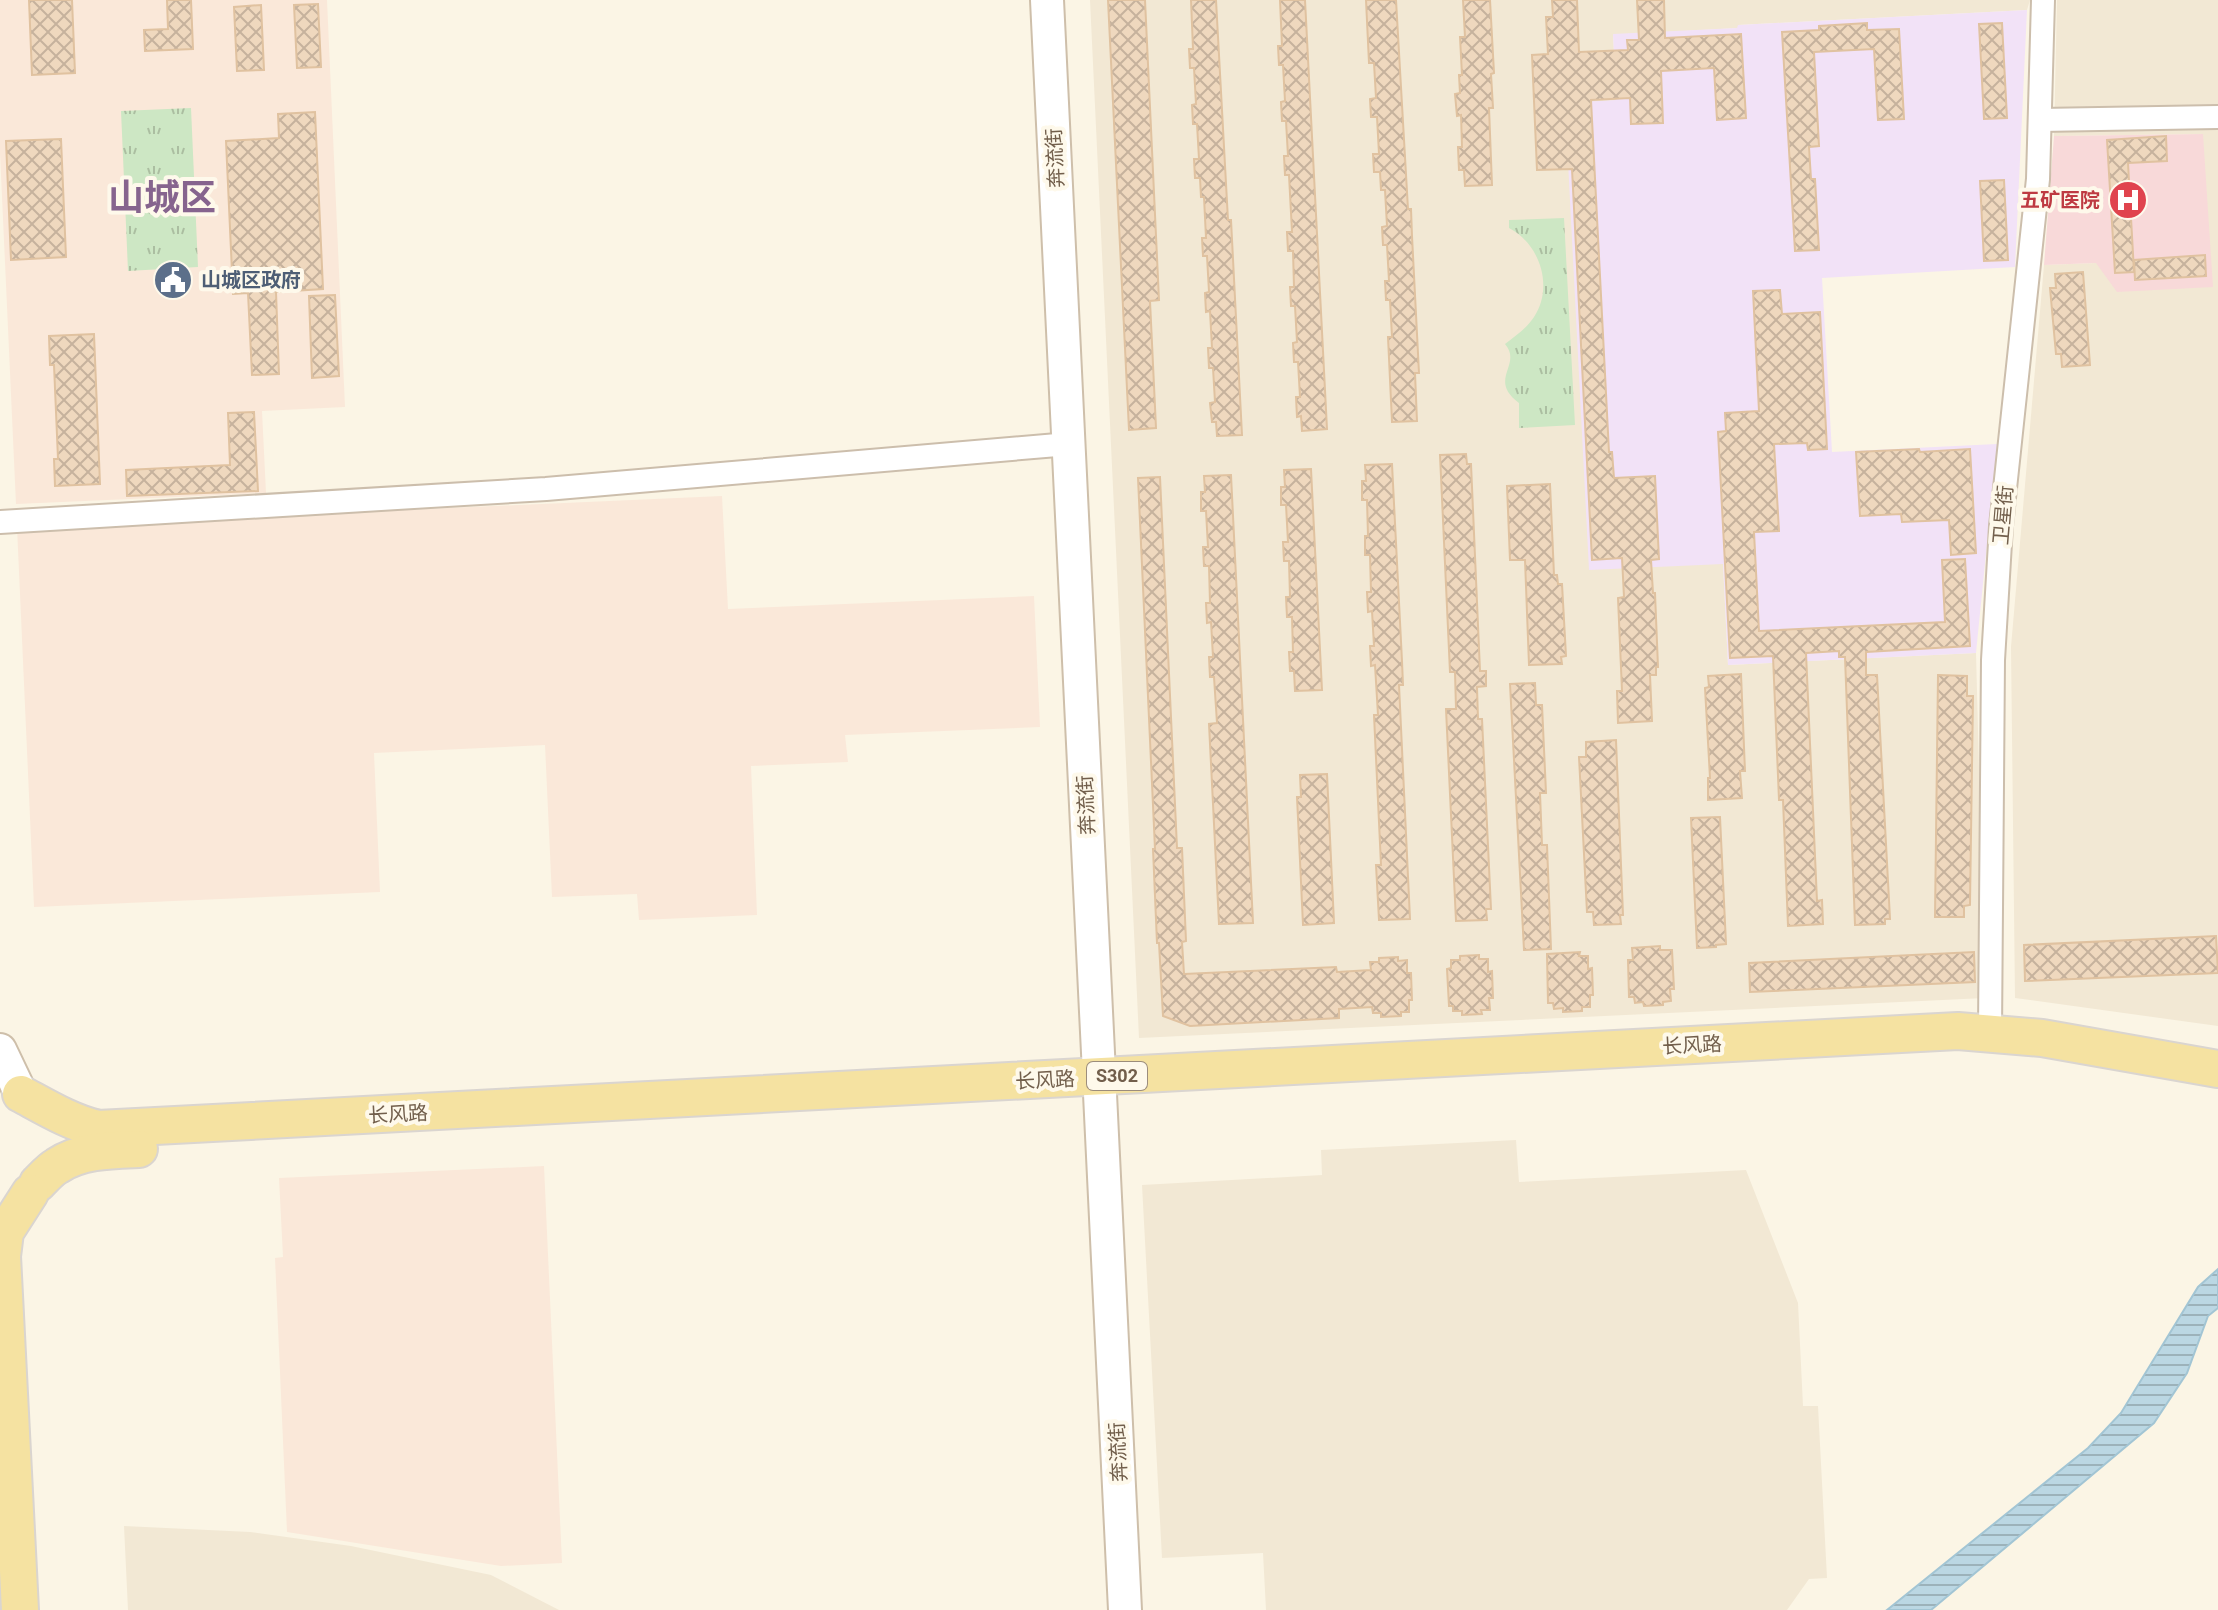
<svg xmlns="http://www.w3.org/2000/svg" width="2218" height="1610" font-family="Roboto,'Noto Sans SC',sans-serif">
<defs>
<pattern id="grass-tufts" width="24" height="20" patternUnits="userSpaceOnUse" patternTransform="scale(2)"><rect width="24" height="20" fill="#cde7c4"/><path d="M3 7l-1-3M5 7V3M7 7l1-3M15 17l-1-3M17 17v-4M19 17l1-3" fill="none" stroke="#abbea1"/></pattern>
<pattern id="water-rules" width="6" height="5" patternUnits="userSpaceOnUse" patternTransform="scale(2)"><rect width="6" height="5" fill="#bbd7e3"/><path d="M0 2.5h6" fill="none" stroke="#9cb2ba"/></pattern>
<pattern id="building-cross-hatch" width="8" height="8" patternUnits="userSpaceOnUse" patternTransform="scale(2)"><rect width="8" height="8" fill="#efd8be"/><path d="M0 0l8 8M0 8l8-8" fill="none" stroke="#c6b29d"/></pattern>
</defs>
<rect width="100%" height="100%" fill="#fbf5e5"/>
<g fill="#f2e8d4">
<polygon points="1090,0 2030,0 2027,10 1738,25 1738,28 1613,35 1617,101 1566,103 1723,564 1728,665 1976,653 1985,998 1139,1038"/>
<polygon points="2057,0 2218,0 2218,1026 2015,998 2011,647 2044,265 2096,263 2202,134 2054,136"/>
<polygon points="1516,1140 1519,1182 1746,1170 1798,1303 1803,1406 1818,1406 1827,1578 1809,1579 1787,1610 1266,1610 1263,1553 1162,1558 1142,1185 1322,1175 1321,1150"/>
<polygon points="124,1526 250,1532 351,1546 491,1575 559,1610 128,1610"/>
</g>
<g fill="#fae8d9">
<polygon points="0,0 327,0 345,407 262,411 266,493 16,504 0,153"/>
<polygon points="722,496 728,609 1034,596 1040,727 845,735 848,762 751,766 757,915 639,920 637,894 552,897 545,745 374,753 380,892 34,907 17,527"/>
<polygon points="544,1166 562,1563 501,1566 287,1532 275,1258 283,1257 279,1178"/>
</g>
<polygon fill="#f2e2f7" points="2027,10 2015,267 1822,278 1832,452 1997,444 1976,653 1728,665 1723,564 1589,570 1565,103 1616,100 1613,34 1737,28 1738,25"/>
<polygon fill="#f8d9d9" points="2203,134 2213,287 2117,292 2096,263 2044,265 2054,136"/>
<g fill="url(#grass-tufts)">
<polygon points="191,108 198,267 128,271 121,111"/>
<path d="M1564 218 1575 425 1519 428V403C1487 379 1523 365 1505 344 1515 336 1527 328 1534 317 1554 287 1540 244 1509 228V220Z"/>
</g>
<polygon fill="url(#water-rules)" stroke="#a2c5d4" stroke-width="2" points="2218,1269 2218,1308 2208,1316 2187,1373 2154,1423 1931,1610 1887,1610 2088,1448 2121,1413 2198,1287"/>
<g fill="url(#building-cross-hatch)" stroke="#e0c2a0" stroke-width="2">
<polygon points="29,0 72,0 75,73 32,75"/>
<polygon points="167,0 191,0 193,49 145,51 144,30 168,29"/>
<polygon points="1108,0 1145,0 1159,300 1150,301 1156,428 1129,430"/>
<polygon points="1191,0 1216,0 1228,220 1231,220 1242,435 1217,436 1216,422 1212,422 1210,403 1215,402 1213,368 1209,368 1208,348 1212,348 1210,311 1206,312 1205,293 1209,292 1207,256 1203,256 1202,238 1206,238 1204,197 1201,197 1200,178 1195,178 1194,159 1199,159 1197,124 1193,124 1192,105 1196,104 1194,68 1190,68 1189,49 1193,49"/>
<polygon points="1280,0 1305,0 1327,429 1302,431 1301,416 1297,417 1296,397 1300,397 1298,362 1294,362 1293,343 1297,342 1295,306 1291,306 1290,287 1294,287 1293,251 1288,251 1287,232 1292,232 1289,175 1285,175 1284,156 1288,156 1286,121 1282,121 1281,102 1285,101 1283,65 1279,65 1278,46 1282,46"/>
<polygon points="1366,0 1396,0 1408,209 1411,209 1412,236 1419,373 1415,373 1417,421 1392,422 1388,337 1392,337 1390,300 1386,300 1385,281 1389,281 1387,245 1383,245 1382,227 1387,226 1385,190 1381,190 1380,172 1374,172 1373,154 1379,154 1377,117 1371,117 1370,99 1376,98 1374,63 1369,63"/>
<polygon points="1463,0 1490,0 1494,73 1491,74 1493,108 1489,108 1492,185 1465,186 1464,170 1459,170 1458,147 1462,147 1461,115 1457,116 1455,94 1460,93 1459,75 1462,75 1460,37 1465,37"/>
<polygon points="1552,0 1577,0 1579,52 1628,50 1627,40 1639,40 1637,0 1664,0 1665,38 1741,34 1746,118 1717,120 1714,68 1661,71 1663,123 1631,124 1630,98 1591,100 1609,452 1612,452 1614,478 1655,476 1659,559 1651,560 1653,593 1655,593 1658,667 1656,667 1656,675 1650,675 1652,721 1618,723 1617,691 1622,691 1618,598 1624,597 1622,558 1592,560 1572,169 1537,170 1532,55 1548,54 1546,17 1553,17"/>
<polygon points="318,4 321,67 297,68 294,5"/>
<polygon points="261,5 264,70 237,71 234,7"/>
<polygon points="1867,23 1867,30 1899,29 1904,119 1878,120 1874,49 1814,52 1819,146 1809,147 1811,179 1815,179 1819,250 1795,251 1782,32 1819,30 1819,26"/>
<polygon points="2002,23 2007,118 1984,119 1979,24"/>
<polygon points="315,112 323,289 276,292 279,374 252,375 248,293 233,294 226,141 279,138 278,114"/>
<polygon points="2166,136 2167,161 2128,163 2134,272 2115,273 2107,140"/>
<polygon points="61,139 66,257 11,260 6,141"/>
<polygon points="2004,180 2008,260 1984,261 1980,181"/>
<polygon points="2205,255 2206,276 2135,280 2134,260"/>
<polygon points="2083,272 2090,365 2062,367 2061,354 2056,354 2050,288 2056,288 2055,274"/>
<polygon points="1780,290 1782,314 1820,312 1827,449 1808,450 1807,443 1774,444 1779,531 1754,532 1759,631 1945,622 1942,560 1965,559 1970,646 1866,652 1866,675 1877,675 1890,919 1885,919 1885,924 1855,925 1845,657 1839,657 1839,651 1806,653 1817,901 1822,900 1823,924 1788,926 1783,800 1779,800 1773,656 1730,658 1718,432 1726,431 1725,413 1759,411 1753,291"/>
<polygon points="335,295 339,376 312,378 309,296"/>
<polygon points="94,334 100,484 55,486 54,459 58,459 54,365 50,365 49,336"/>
<polygon points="254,412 258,491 127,496 126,470 230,465 228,413"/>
<polygon points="1919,449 1920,452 1970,449 1976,553 1951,555 1949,520 1902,522 1901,514 1860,516 1856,452"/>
<polygon points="1466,454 1467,464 1471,464 1480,671 1486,671 1486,686 1477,687 1478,719 1482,719 1491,909 1486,909 1487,920 1456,921 1446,709 1456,709 1455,672 1450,672 1440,455"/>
<polygon points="1392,464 1402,661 1403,685 1399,685 1410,919 1379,920 1376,865 1381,865 1374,715 1378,715 1375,665 1371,666 1370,646 1374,646 1372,611 1368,612 1367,592 1371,592 1370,555 1365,555 1365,536 1368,536 1367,500 1362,500 1362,481 1366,481 1365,465"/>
<polygon points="1311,469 1322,690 1295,691 1294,671 1290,671 1289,652 1293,652 1292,617 1287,617 1286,597 1290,597 1289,561 1284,561 1283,542 1288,542 1286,505 1281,505 1281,487 1285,487 1284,470"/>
<polygon points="1231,475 1253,923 1219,924 1209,724 1217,723 1214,677 1210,677 1209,657 1213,657 1211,622 1207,623 1206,603 1210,603 1209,566 1204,566 1203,547 1208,547 1206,511 1201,511 1201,492 1205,492 1204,476"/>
<polygon points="1160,477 1177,848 1182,848 1186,941 1182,942 1184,974 1336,967 1337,972 1371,970 1370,962 1379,962 1379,958 1398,957 1398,961 1407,960 1407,973 1411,973 1412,1000 1409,1000 1409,1012 1401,1012 1401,1016 1381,1017 1381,1013 1373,1013 1372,1007 1339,1009 1339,1018 1190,1026 1163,1016 1159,943 1157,943 1153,849 1155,849 1138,478"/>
<polygon points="1550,484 1554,575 1557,575 1558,584 1562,584 1566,656 1561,657 1562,664 1529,665 1525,560 1510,560 1507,486"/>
<polygon points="1741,674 1745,771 1740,771 1742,798 1708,800 1708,778 1710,778 1705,688 1709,687 1708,676"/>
<polygon points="1938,675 1967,676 1967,696 1973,696 1970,905 1964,906 1964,917 1935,917"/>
<polygon points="1535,683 1536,705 1542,705 1546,793 1540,793 1542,845 1547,845 1551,949 1524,950 1510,684"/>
<polygon points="1616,740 1623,915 1620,915 1621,924 1594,925 1593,912 1587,912 1579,757 1586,757 1586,742"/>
<polygon points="1327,774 1334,923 1303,925 1297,797 1301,797 1300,775"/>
<polygon points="1720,817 1726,944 1716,945 1716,947 1697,948 1691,818"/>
<polygon points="2216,936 2218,973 2025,981 2024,945"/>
<polygon points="1660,946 1660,950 1672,950 1674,989 1670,989 1671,1001 1663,1002 1663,1005 1644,1006 1643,1002 1635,1003 1634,997 1629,997 1628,960 1633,960 1632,948"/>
<polygon points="1580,952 1579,956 1588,956 1588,969 1592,968 1593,995 1590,995 1590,1007 1582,1007 1582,1011 1563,1012 1563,1008 1554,1009 1553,1003 1548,1003 1547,954"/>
<polygon points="1974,952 1975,982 1750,992 1749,963"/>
<polygon points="1479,955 1479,959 1488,959 1488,972 1492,971 1493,998 1489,998 1490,1010 1481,1010 1482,1014 1462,1015 1462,1011 1453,1011 1453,1006 1449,1006 1447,969 1451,968 1451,960 1460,960 1460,956"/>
</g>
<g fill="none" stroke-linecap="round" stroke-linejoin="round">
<defs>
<g id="street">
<polyline points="2040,120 2218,117"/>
<polyline points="0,522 546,489 1069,444"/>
<polyline points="1990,1032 1993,660 2001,526 2038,179 2043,0"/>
</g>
<g id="secondary">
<polyline points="1047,0 1125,1610"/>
<polyline points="0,1050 21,1094"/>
</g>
<g id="primary">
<path d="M21 1094C47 1108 70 1122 98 1129L1958 1031 2042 1038 2218 1069"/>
<path d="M38 1183C44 1177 50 1170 57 1166 81 1150 112 1150 139 1149"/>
<polyline points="20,1610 2,1256 5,1232 30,1193"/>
</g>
</defs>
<use href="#street" stroke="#ccbeac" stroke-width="26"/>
<use href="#secondary" stroke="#cebfaa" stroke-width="36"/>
<use href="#primary" stroke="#dad5d0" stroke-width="40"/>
<use href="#street" stroke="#fff" stroke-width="22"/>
<use href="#secondary" stroke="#fff" stroke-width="32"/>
<use href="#primary" stroke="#f5e2a1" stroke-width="36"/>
</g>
<defs>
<symbol id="hospital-disc" viewBox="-11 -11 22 22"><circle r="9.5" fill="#e0444e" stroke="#fef9eb"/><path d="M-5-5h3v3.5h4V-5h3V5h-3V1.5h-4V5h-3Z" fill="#fff"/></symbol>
<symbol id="civic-disc" viewBox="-11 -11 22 22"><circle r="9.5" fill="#5c6f8a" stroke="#fef9eb"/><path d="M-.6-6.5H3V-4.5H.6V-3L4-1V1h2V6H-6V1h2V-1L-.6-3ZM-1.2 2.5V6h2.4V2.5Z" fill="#fff"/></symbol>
</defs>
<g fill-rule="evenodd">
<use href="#hospital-disc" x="2106" y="178" width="44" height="44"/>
<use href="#civic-disc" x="151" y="258" width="44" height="44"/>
</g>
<g text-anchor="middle" stroke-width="8" stroke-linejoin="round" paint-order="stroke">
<rect fill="#fef9eb" stroke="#9c8d7c" stroke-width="2" x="1087" y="1062" width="60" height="28" rx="6"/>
<g font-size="18" font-weight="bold" fill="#725f4c">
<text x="1117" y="1082">S302</text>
</g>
<g font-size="20" fill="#725f4c" stroke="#fef9eb">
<text transform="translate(1055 158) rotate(-93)" y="7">奔流街</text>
<text transform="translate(2003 515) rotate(-85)" y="7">卫星街</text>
<text transform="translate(1086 805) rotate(-93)" y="7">奔流街</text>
<text transform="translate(1692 1045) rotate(-3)" y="7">长风路</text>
<text transform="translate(1045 1080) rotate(-3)" y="7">长风路</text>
<text transform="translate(398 1114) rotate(-3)" y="7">长风路</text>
<text transform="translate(1118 1452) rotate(-93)" y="7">奔流街</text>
</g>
<g font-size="20" font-weight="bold" fill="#be3a42" stroke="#fef9eb" text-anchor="end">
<text x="2100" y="207">五矿医院</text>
</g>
<g font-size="20" font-weight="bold" fill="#4e5e75" stroke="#fef9eb" text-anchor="start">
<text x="201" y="287">山城区政府</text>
</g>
<g font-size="36" font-weight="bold" fill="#86648e" stroke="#fef9eb">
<text x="162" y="210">山城区</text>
</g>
</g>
</svg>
